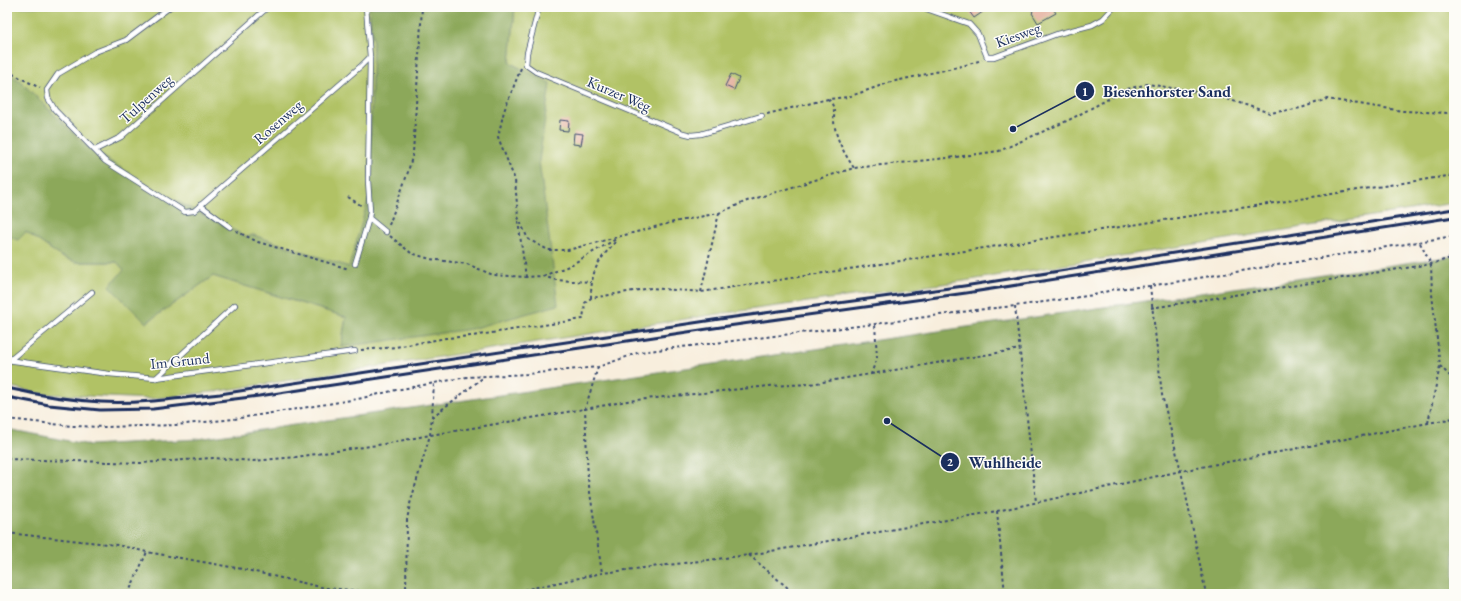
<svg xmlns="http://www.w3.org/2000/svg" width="1461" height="601" font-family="'EB Garamond',serif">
<rect width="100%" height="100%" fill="#fdfcf7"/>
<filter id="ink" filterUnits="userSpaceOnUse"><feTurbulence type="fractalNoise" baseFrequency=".025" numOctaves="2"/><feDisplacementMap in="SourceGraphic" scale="8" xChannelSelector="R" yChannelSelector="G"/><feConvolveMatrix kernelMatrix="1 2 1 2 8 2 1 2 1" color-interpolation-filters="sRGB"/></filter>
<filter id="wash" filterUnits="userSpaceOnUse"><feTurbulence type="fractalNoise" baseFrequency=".012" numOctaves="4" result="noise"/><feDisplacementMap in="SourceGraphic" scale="16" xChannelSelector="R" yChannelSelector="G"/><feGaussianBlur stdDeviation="0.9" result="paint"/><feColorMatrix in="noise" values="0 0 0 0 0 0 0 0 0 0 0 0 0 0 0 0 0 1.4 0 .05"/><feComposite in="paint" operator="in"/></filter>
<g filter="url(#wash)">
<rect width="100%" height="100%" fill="#f8eedd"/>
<g fill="#b1c265" stroke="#667862">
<polygon points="7,7 369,7 373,41 369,197 365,215 349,267 253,235 247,237 160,193 86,146 20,81 7,72"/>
<polygon points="515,7 1454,7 1454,203 964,281 718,314 220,391 151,399 42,394 7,386 7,236 18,239 26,232 62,257 76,262 117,262 124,269 146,323 213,276 346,317 341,347 539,165 520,68 510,63"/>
</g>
<g fill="#8ca85a" stroke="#546c5c">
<polygon points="369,7 515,7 510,63 550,83 539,161 558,305 471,329 341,347 346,317 213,276 146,323 109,286 124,270 117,262 76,262 62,257 26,232 18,240 7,236 7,72 20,81 86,146 160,193 247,237 253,235 349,267 369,197 373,42"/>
<polygon points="1454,256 1454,594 7,594 7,429 90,445 198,439"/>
</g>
<g id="blocks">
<g fill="#e0a692">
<polygon points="966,7 990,7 974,18"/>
<polygon points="1030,7 1052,7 1056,13 1038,23 1032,13 1033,12"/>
<polygon points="731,74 739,78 734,90 725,86"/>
<polygon points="560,120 569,121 568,131 559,130"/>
<polygon points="574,133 583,134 581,145 573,144"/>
</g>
</g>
</g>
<g filter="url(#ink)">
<use href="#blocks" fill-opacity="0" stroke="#3c4c71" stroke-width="1"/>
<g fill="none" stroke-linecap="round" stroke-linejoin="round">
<defs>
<g id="lane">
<polyline points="170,7 126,40 95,52 58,74 47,90 48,98 55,110 105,161 185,212 194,211 361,66 370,57"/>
<polyline points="366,7 370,57 368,180 370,211 369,218 386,232"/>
<polyline points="539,7 527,53 526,65 536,72 683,133 691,135 701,134 762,116"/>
<polyline points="921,7 969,24 978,34 987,57 994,57 1057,34 1092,25 1103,19 1114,7"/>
<polyline points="95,150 121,137 268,7"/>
<polyline points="200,205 230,227"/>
<polyline points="355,264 369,218"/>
<polyline points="7,360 109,374 156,378 355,351"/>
<polyline points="10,360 92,292"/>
<polyline points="156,378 235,305"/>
</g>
</defs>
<use href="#lane" stroke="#3c4c71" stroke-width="6"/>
<g stroke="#3c4c71" stroke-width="2" stroke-dasharray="3 3" stroke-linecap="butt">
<polyline points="521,68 504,111 498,137 515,180 518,217 528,239 548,250 568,250 674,222 719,213 747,201 854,168 956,157 999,151 1069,120 1127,89 1148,84 1215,95 1270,113 1301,108 1327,99 1403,111 1447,113 1454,112"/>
<polyline points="7,71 40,88"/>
<path d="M828 99C838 108 832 117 835 128 838 143 846 156 854 168"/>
<polyline points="767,114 828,99 848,97 891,82 962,66 982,60"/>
<polyline points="348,197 362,206"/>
<polyline points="518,221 526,277"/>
<polyline points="389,225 408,172 413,153 422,7"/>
<polyline points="236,231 258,242 349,269"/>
<polyline points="390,236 411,253 430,259 467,264 493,275 526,277 542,276 556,280 591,282"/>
<polyline points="1420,243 1431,264 1432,294 1440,366 1454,380"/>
<polyline points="543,276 569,266 616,239"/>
<polyline points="1150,286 1162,395 1181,471 1206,594"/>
<polyline points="701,292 719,213"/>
<path d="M591 298C591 269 598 261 617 240"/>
<polyline points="1015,306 1036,502"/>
<polyline points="1151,308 1431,264 1454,257"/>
<polyline points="361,350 396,347 446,338 472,336 583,319 585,303 591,298 651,288 701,292 1454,175"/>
<polyline points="598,367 585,409 588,479 602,573"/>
<polyline points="871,374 1020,349"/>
<polyline points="432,417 484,377"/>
<polyline points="7,419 72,426 106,427 176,425 234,419 358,399 396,390 467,377 527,374 598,367 640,352 875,324 976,310 1015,306 1094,295 1115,289 1150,286 1454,236"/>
<polyline points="1428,423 1440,366"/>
<polyline points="7,459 142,463 213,458 253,461 296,457 384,444 430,435 585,409 627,401 769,386 810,384 871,374 877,358 875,324"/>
<polyline points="997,511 1005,594"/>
<polyline points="7,533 117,545 147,552 242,569 325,588 399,594"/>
<polyline points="749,555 795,594"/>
<polyline points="7,591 12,594"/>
<polyline points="128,594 147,552"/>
<polyline points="406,594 407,520 410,504 430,435 432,417 434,383"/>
<polyline points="428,594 514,592 602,573 749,555 997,511 1181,471 1454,418"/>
</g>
<use href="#lane" stroke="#fff" stroke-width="4.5"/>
<g stroke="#1b2f5e" stroke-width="3">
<path d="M7 388C38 395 69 400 101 402 141 404 181 398 220 394L720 319 964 286 1454 209"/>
<polyline points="7,397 49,405 100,410 153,409 259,396 721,327 966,293 1454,217"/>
</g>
</g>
</g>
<g text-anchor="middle" stroke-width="3" stroke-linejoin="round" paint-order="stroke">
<g font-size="15" fill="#1b2f5e" stroke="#fdfcf7">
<text transform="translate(1018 35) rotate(-20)" y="5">Kiesweg</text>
<text transform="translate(619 94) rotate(23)" y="5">Kurzer Weg</text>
<text transform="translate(146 99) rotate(-42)" y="5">Tulpenweg</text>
<text transform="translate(278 122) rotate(-41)" y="5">Rosenweg</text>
<text transform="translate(180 361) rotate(-6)" y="5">Im Grund</text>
</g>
</g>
<path fill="none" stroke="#1b2f5e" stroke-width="1.5" d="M1013 129L1085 91M887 421L950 462"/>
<g fill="#1b2f5e" stroke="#fdfcf7" stroke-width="1.5">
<circle cx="1013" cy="129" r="4"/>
<circle cx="887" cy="421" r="4"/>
<circle cx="1085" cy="91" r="10"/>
<circle cx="950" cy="462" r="10"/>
</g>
<g font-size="12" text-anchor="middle" font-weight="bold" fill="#fff">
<text x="1085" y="96">1</text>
<text x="950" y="466">2</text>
</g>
<g font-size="16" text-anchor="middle" font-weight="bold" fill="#1b2f5e" stroke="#fdfcf7" stroke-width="3" stroke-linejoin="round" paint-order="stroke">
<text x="1167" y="97">Biesenhorster Sand</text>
<text x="1005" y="468">Wuhlheide</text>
</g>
<rect width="1461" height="601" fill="none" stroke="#fdfcf7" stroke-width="24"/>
</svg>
